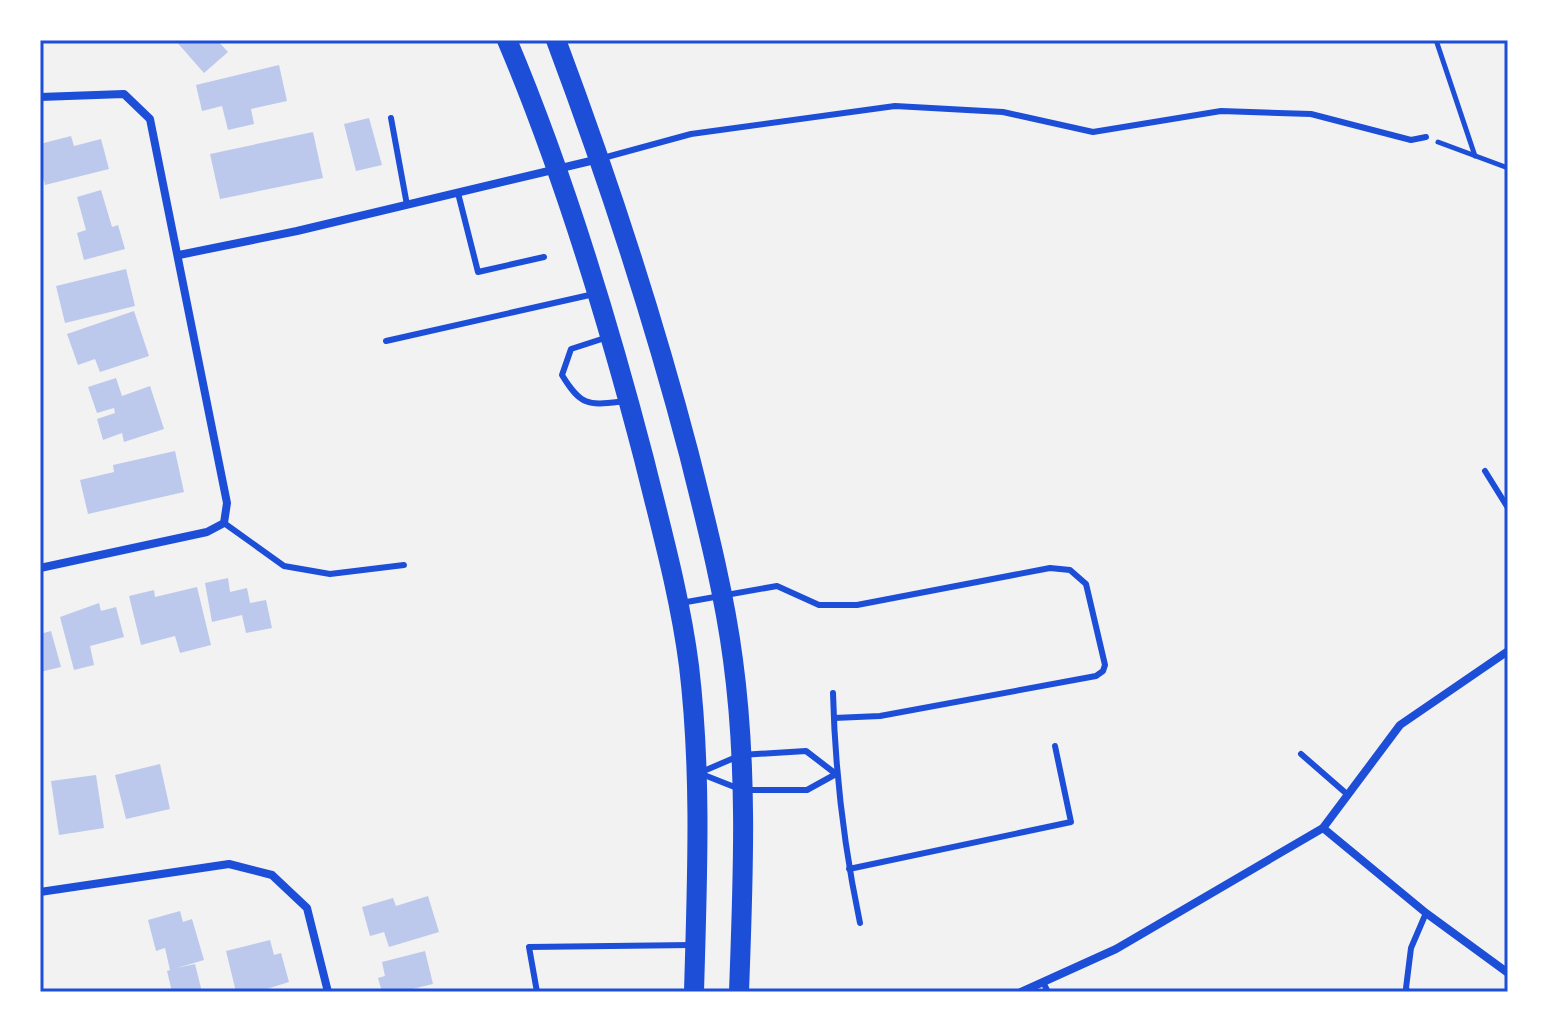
<svg xmlns="http://www.w3.org/2000/svg" width="1548" height="1032" font-family="'Titillium Web',sans-serif">
<rect width="100%" height="100%" fill="#f2f2f2"/>
<g fill="#bdc9ec">
<polygon points="175,40 217,40 228,52 204,73"/>
<polygon points="279,65 287,101 251,109 254,124 228,130 222,106 202,111 196,85"/>
<polygon points="369,118 382,165 356,171 344,124"/>
<polygon points="313,132 323,178 220,199 210,154"/>
<polygon points="71,136 74,146 101,139 109,169 45,185 40,164 40,144"/>
<polygon points="101,190 112,227 118,225 125,249 84,260 77,233 86,230 77,197"/>
<polygon points="126,269 135,306 65,323 56,286"/>
<polygon points="134,311 149,356 100,372 95,359 78,365 67,334"/>
<polygon points="116,378 122,396 150,386 164,429 124,442 122,433 103,440 97,419 115,413 114,408 97,413 88,387"/>
<polygon points="175,451 184,492 88,514 80,480 114,472 113,465"/>
<polygon points="228,578 230,592 247,588 250,603 266,600 272,628 246,633 242,615 212,622 205,583"/>
<polygon points="197,587 211,645 180,653 175,636 141,645 129,596 154,590 155,597"/>
<polygon points="99,603 101,611 116,607 124,637 90,646 94,665 74,670 60,617"/>
<polygon points="51,631 61,667 40,672 40,634"/>
<polygon points="160,764 170,809 126,819 115,775"/>
<polygon points="96,775 104,828 59,835 51,781"/>
<polygon points="428,896 439,932 389,947 384,932 370,936 362,907 393,898 396,906"/>
<polygon points="180,911 183,922 192,919 204,960 177,968 195,964 202,992 172,992 167,971 170,970 165,948 156,951 148,920"/>
<polygon points="270,940 274,955 281,953 289,982 257,992 236,992 226,951"/>
<polygon points="425,951 433,984 412,989 413,992 382,992 378,978 385,976 382,962"/>
</g>
<g fill="none" stroke-linecap="round" stroke-linejoin="round">
<g stroke="#1d4ed8" stroke-width="5">
<polyline points="1436,40 1475,156"/>
<polyline points="1438,142 1508,168"/>
</g>
<g stroke="#1d4ed8" stroke-width="6">
<polyline points="391,118 407,205"/>
<polyline points="603,158 691,134 895,106 1003,112 1093,132 1221,111 1311,114 1411,140 1426,137"/>
<polyline points="458,193 478,272 544,257"/>
<path d="M608 337 571 349 562 375C582 408 589 405 626 401"/>
<polyline points="386,341 594,294"/>
<polyline points="1485,471 1508,508"/>
<polyline points="224,523 284,566 330,574 404,565"/>
<polyline points="681,603 777,586 819,605 857,605 1050,568 1070,570 1086,584 1105,665 1103,671 1096,676 880,716 834,718"/>
<path d="M833 693C835 771 844 847 860 923"/>
<polyline points="1301,754 1348,795"/>
<polyline points="699,773 741,755 806,751 836,774"/>
<polyline points="699,773 737,788"/>
<polyline points="748,790 807,790 836,774"/>
<polyline points="849,869 1071,822 1055,746"/>
<polyline points="1043,982 1048,992"/>
<polyline points="537,992 529,947 692,945"/>
<polyline points="1408,992 1406,988 1411,948 1426,913"/>
</g>
<g stroke="#1d4ed8" stroke-width="8">
<polyline points="40,97 124,94 150,119 227,503 224,523 207,532 40,568"/>
<polyline points="179,255 297,231 599,159"/>
<polyline points="1323,828 1426,913 1508,973"/>
<polyline points="40,892 229,864 272,875 307,908 328,992"/>
<polyline points="1021,992 1116,949 1323,828 1400,725 1508,651"/>
</g>
<g stroke="#1d4ed8" stroke-width="20">
<path d="M507 40C564 175 607 317 644 459 661 528 680 596 689 666 702 775 697 883 694 992"/>
<path d="M556 40C607 176 652 313 689 454 706 522 724 591 733 660 748 771 743 881 739 992"/>
</g>
</g>
<rect width="1548" height="1032" fill="none" stroke="#ffffff" stroke-width="84"/>
<rect x="42" y="42" width="1464" height="948" fill="none" stroke="#1d4ed8" stroke-width="3"/>
</svg>
